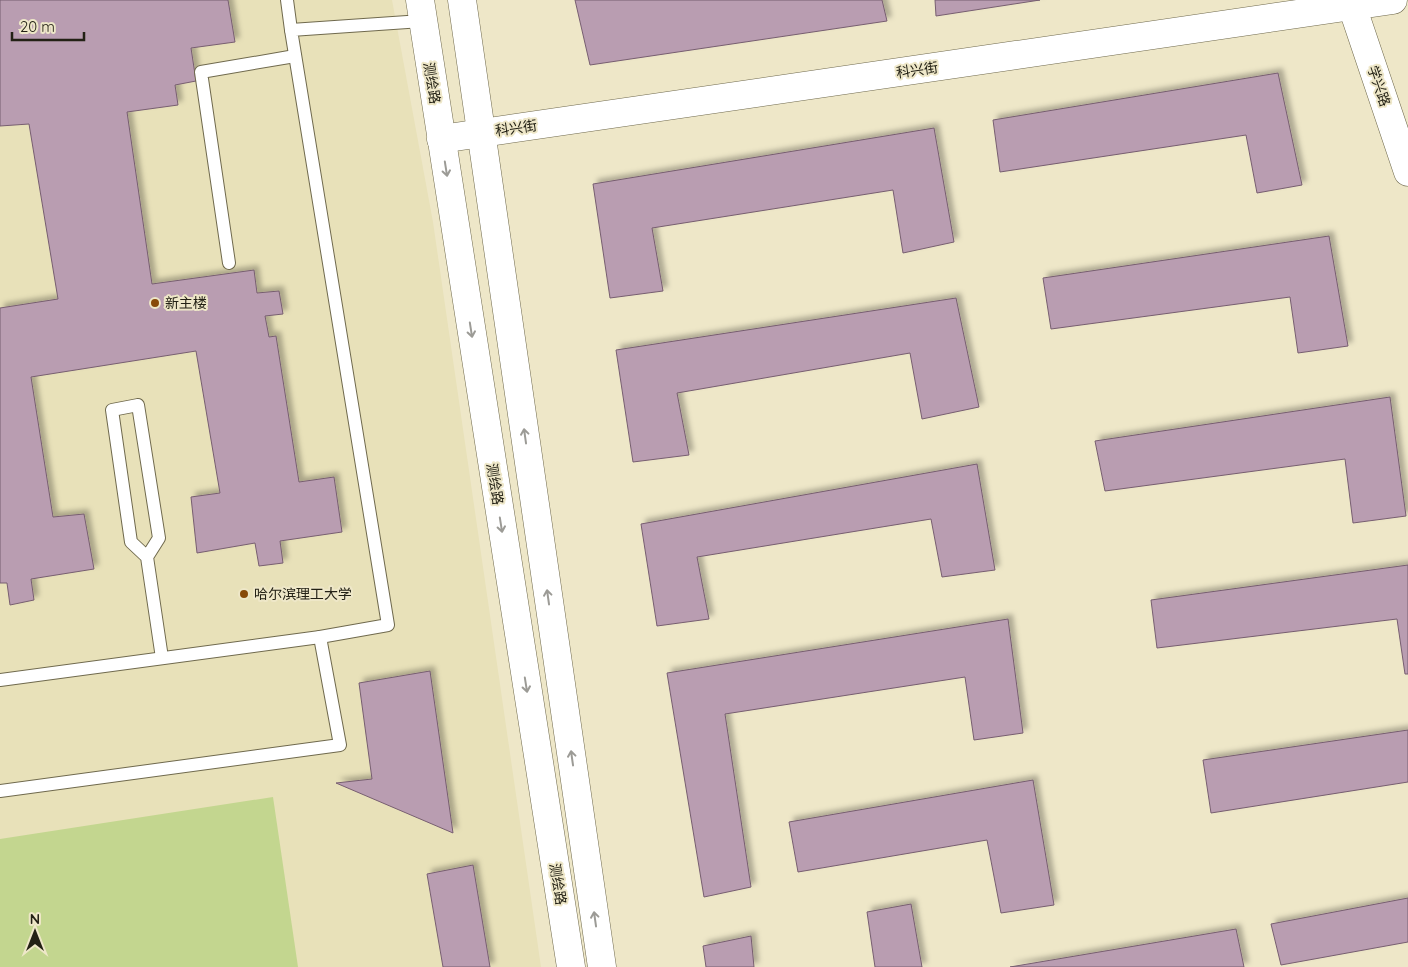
<svg xmlns="http://www.w3.org/2000/svg" width="1408" height="967" font-family="Quicksand,'Noto Sans SC',sans-serif">
<defs>
<filter id="shadow"><feDropShadow dx="4.5" dy="-4.5" stdDeviation="2.5" flood-color="#0004"/></filter>
</defs>
<rect width="100%" height="100%" fill="#eee7c8"/>
<polygon fill="#e8e1b9" points="0,0 392,0 433,222 541,967 0,967"/>
<polygon fill="#c3d68f" points="273,797 298,967 0,967 0,839"/>
<g fill="#b99db1" stroke="#775e70" filter="url(#shadow)">
<polygon points="0,0 228,0 235,42 191,48 196,81 175,85 178,105 127,112 152,284 254,270 257,293 279,291 283,314 265,316 269,337 276,336 299,482 334,477 342,532 280,541 283,563 259,566 255,543 197,553 191,497 220,493 196,351 31,377 53,517 84,514 94,569 31,579 34,600 10,605 7,583 0,583 0,308 58,299 29,124 0,126"/>
<polygon points="575,0 882,0 887,21 590,65"/>
<polygon points="935,0 1040,0 936,16"/>
<polygon points="1278,73 1302,185 1257,193 1246,135 1000,172 993,120"/>
<polygon points="934,128 954,242 903,253 893,190 652,228 663,291 610,298 593,184"/>
<polygon points="1329,236 1348,346 1298,353 1290,297 1051,329 1043,278"/>
<polygon points="956,298 979,407 922,419 910,353 677,393 689,455 633,462 616,350"/>
<polygon points="1390,397 1406,516 1353,523 1345,459 1105,491 1095,441"/>
<polygon points="977,464 995,570 942,577 931,519 697,557 709,619 657,626 641,524"/>
<polygon points="1408,565 1408,674 1405,674 1397,619 1157,648 1151,600"/>
<polygon points="1008,619 1023,733 974,740 965,677 725,714 751,887 704,897 667,673"/>
<polygon points="430,671 453,833 336,783 372,779 359,683"/>
<polygon points="1408,730 1408,782 1211,813 1203,760"/>
<polygon points="1033,780 1054,905 1001,913 987,840 798,872 789,822"/>
<polygon points="473,865 490,967 443,967 427,874"/>
<polygon points="1408,898 1408,942 1281,965 1271,924"/>
<polygon points="911,904 922,967 875,967 867,912"/>
<polygon points="1236,929 1244,967 1010,967"/>
<polygon points="751,936 754,967 706,967 703,946"/>
</g>
<g fill="none" stroke-linecap="round" stroke-linejoin="round">
<defs>
<g id="lane">
<polyline points="287,0 291,30"/>
<polyline points="229,263 201,72 295,56"/>
<polyline points="147,557 159,538 138,405 112,410 131,542 147,557 162,658"/>
<polyline points="0,680 320,637"/>
<polyline points="0,791 340,745 320,637 388,625 291,30 422,21"/>
</g>
<g id="secondary">
<polyline points="420,0 571,967"/>
<polyline points="462,0 602,967"/>
<polyline points="1350,0 1408,172"/>
<polyline points="441,139 1393,0"/>
</g>
</defs>
<use href="#lane" stroke="#6f694d" stroke-width="14"/>
<use href="#secondary" stroke="#6f694d" stroke-width="29"/>
<use href="#lane" stroke="#fff" stroke-width="12"/>
<use href="#secondary" stroke="#fff" stroke-width="28"/>
</g>
<defs><path id="oneway-shaft" d="M-6 0H5M1.5-3L5.5 0L1.5 3" fill="none" stroke-width="1.6" stroke-linecap="round" stroke-linejoin="round" transform="scale(1.25)"/></defs>
<g stroke="#9c9b96">
<use href="#oneway-shaft" transform="translate(446 169) rotate(81)"/>
<use href="#oneway-shaft" transform="translate(471 330) rotate(81)"/>
<use href="#oneway-shaft" transform="translate(525 436) rotate(-98)"/>
<use href="#oneway-shaft" transform="translate(501 525) rotate(81)"/>
<use href="#oneway-shaft" transform="translate(548 597) rotate(-98)"/>
<use href="#oneway-shaft" transform="translate(526 685) rotate(81)"/>
<use href="#oneway-shaft" transform="translate(572 758) rotate(-98)"/>
<use href="#oneway-shaft" transform="translate(595 919) rotate(-98)"/>
</g>
<g fill="#874909" stroke="#eee7c8" stroke-width="2">
<circle cx="155" cy="303" r="5"/>
<circle cx="244" cy="594" r="5"/>
</g>
<g text-anchor="middle" stroke-width="4" stroke-linejoin="round" paint-order="stroke">
<g font-size="14" fill="#232115" stroke="#eee7c8">
<text transform="translate(917 70) rotate(-8)" y="5">科兴街</text>
<text transform="translate(432 83) rotate(81)" y="5">测绘路</text>
<text transform="translate(1379 86) rotate(71)" y="5">学兴路</text>
<text transform="translate(516 128) rotate(-8)" y="5">科兴街</text>
<text transform="translate(495 484) rotate(81)" y="5">测绘路</text>
<text transform="translate(558 884) rotate(81)" y="5">测绘路</text>
</g>
<g font-size="14" fill="#232115" stroke="#eee7c8" text-anchor="start">
<text x="165" y="308">新主楼</text>
<text x="254" y="599">哈尔滨理工大学</text>
</g>
</g>
<g transform="translate(35 932)" stroke="#eee7c8" stroke-width="4" paint-order="stroke">
<path d="M0-4L9 19L0 12L-9 19Z" fill="#232115"/>
<text y="-8" font-size="14" font-weight="bold" text-anchor="middle" fill="#232115">N</text>
</g>
<path d="M12 32v8h72v-8" fill="none" stroke="#232115" stroke-width="2.5"/>
<text x="20" y="32" font-size="15" fill="#232115" stroke="#eee7c8" stroke-width="4" paint-order="stroke">20 m</text>
</svg>
